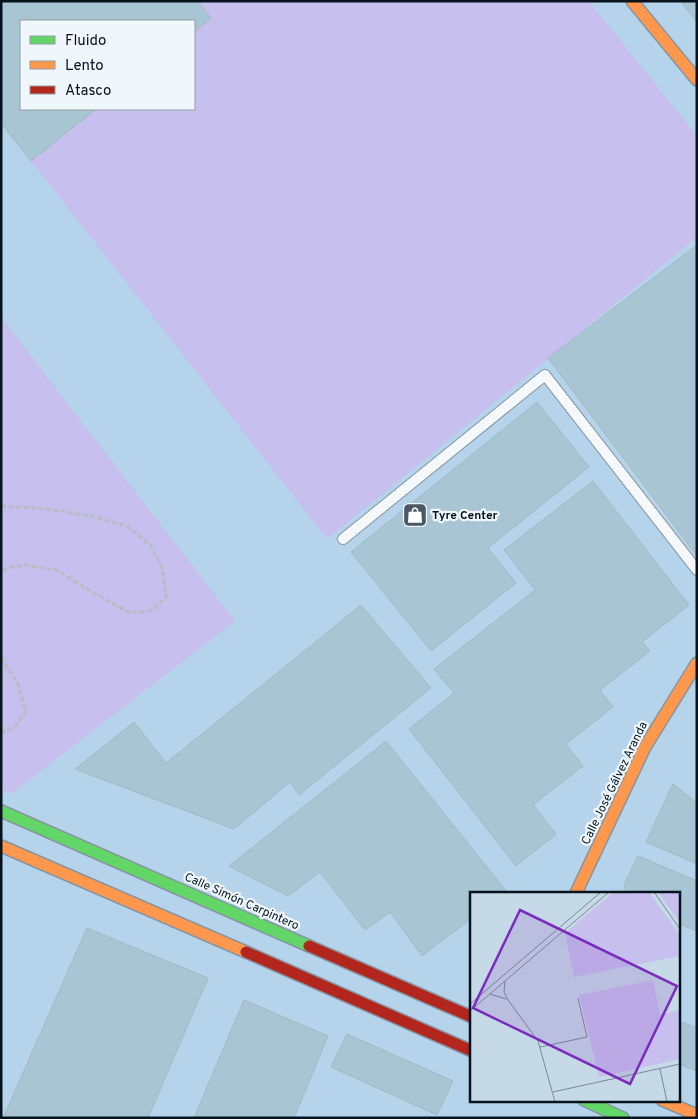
<svg xmlns="http://www.w3.org/2000/svg" width="698" height="1119" font-family="Overpass,sans-serif">
<rect width="100%" height="100%" fill="#c6d9e7"/>
<path fill="#b5d4eb" fill-rule="evenodd" d="M1 1H697V1118H1ZM21 21H194V109H21ZM472 893H679V1100H472Z"/>
<g fill="#c7bfee">
<polygon points="198,1 589,1 697,136 697,237 327,539 31,161 96,109 194,109 194,32 211,18"/>
<polygon points="1,317 235,621 11,794 1,790"/>
</g>
<g fill="#a7c5d2" stroke="#a7b7c0">
<polygon points="1,1 197,1 211,18 194,32 194,21 21,21 21,109 96,109 31,161 1,123"/>
<polygon points="680,1 697,1 697,22"/>
<polygon points="697,245 697,556 548,358"/>
<polygon points="537,402 589,467 488,548 516,583 431,651 351,552"/>
<polygon points="593,481 689,605 642,642 650,651 600,690 613,707 566,744 583,766 533,805 556,834 516,866 409,729 454,693 434,669 535,590 504,550"/>
<polygon points="361,605 431,688 299,795 290,782 234,829 75,769 134,722 166,763"/>
<polygon points="386,741 507,892 505,893 472,893 472,918 422,956 390,912 365,930 320,872 288,896 229,866"/>
<polygon points="673,784 697,803 697,864 646,842"/>
<polygon points="638,856 697,881 697,931 679,924 679,893 627,893 624,885"/>
<polygon points="87,928 208,978 148,1118 3,1118"/>
<polygon points="244,1000 328,1036 294,1118 194,1118"/>
<polygon points="679,1021 697,1028 697,1071 679,1064"/>
<polygon points="347,1034 453,1081 437,1115 331,1067"/>
</g>
<g fill="none" stroke-linecap="round" stroke-linejoin="round">
<defs>
<polyline id="lane" points="343,539 545,375 697,570"/>
<g id="fast">
<polyline points="1,811 309,946"/>
<polyline points="584,1100 623,1118"/>
</g>
<g id="slow">
<polyline points="632,1 697,80"/>
<polyline points="1,846 246,952"/>
<polyline points="576,893 645,747 697,663"/>
<polyline points="662,1100 697,1115"/>
</g>
<g id="jam">
<polyline points="309,946 472,1017"/>
<polyline points="246,952 472,1051"/>
</g>
</defs>
<use href="#lane" stroke="#8795a0" stroke-width="12"/>
<use href="#fast" stroke="#8795a0" stroke-width="14"/>
<use href="#slow" stroke="#8795a0" stroke-width="14"/>
<use href="#jam" stroke="#8795a0" stroke-width="14"/>
<g stroke="#b7bdc3" stroke-width="3" stroke-dasharray="5 2.5" stroke-linecap="butt">
<polyline points="1,506 49,509 95,517 127,526 150,545 162,567 166,597 153,610 131,613 101,597 56,570 26,565 9,567 1,572"/>
<polyline points="1,657 18,684 26,711 15,727 1,732"/>
</g>
<use href="#lane" stroke="#f6f9fb" stroke-width="10"/>
<use href="#fast" stroke="#63d668" stroke-width="11"/>
<use href="#slow" stroke="#ff974d" stroke-width="11"/>
<use href="#jam" stroke="#b3261e" stroke-width="11"/>
</g>
<defs>
<symbol id="shop-square" viewBox="-11 -11 22 22"><rect x="-9" y="-9" width="18" height="18" rx="4" fill="#4a5863" stroke="#f0f7fc"/><path d="M-5-2.5h2.3a2.7 3.5 0 0 1 5.4 0H5L5.5 6h-11ZM-1.5-2.5h3a1.5 2.3 0 0 0-3 0Z" fill="#fff"/></symbol>
</defs>
<g fill-rule="evenodd">
<use href="#shop-square" x="401" y="501" width="28" height="28"/>
</g>
<g text-anchor="middle" stroke-width="4.5" stroke-linejoin="round" paint-order="stroke">
<g font-size="12" font-weight="bold" fill="#07131c" stroke="#f0f7fc" text-anchor="start">
<text x="432" y="519">Tyre Center</text>
</g>
<g font-size="12" fill="#07131c" stroke="#f0f7fc">
<text transform="translate(614 783) rotate(-64)" y="4">Calle José Gálvez Aranda</text>
<text transform="translate(242 901) rotate(24)" y="4">Calle Simón Carpintero</text>
</g>
</g>
<g transform="translate(470 892)">
<rect width="210" height="210" fill="#c6d9e7"/>
<path d="M144 0H179L210 43V64L104 85 95 41ZM188 0H210V31ZM183 88 190 123 210 118V167L129 185 109 103Z" fill="#c7bfee"/>
<path fill="none" stroke="#7a8a96" stroke-width="1" d="M184 0 210 37M35 89 34 100 38 108 68 149 85 210M20 102 36 107M0 112 131 0M0 119 139 0M70 155 117 145 108 106M190 177 197 210M83 200 210 172"/>
<path fill="#7b2cbf" fill-opacity="0.15" stroke="#7b2cbf" stroke-width="2.5" d="M50 18 207 94 160 192 3 116Z"/>
<rect width="210" height="210" fill="none" stroke="#07131c" stroke-width="2.5"/>
</g>
<rect width="698" height="1119" fill="none" stroke="#07131c" stroke-width="5"/>
<rect x="20" y="20" width="175" height="90" fill="#f0f7fc" stroke="#939ca2"/>
<rect x="30" y="36" width="25" height="8" fill="#63d668" stroke="#939ca2"/>
<text x="65" y="45" font-size="15" fill="#07131c">Fluido</text>
<rect x="30" y="61" width="25" height="8" fill="#ff974d" stroke="#939ca2"/>
<text x="65" y="70" font-size="15" fill="#07131c">Lento</text>
<rect x="30" y="86" width="25" height="8" fill="#b3261e" stroke="#939ca2"/>
<text x="65" y="95" font-size="15" fill="#07131c">Atasco</text>
</svg>
